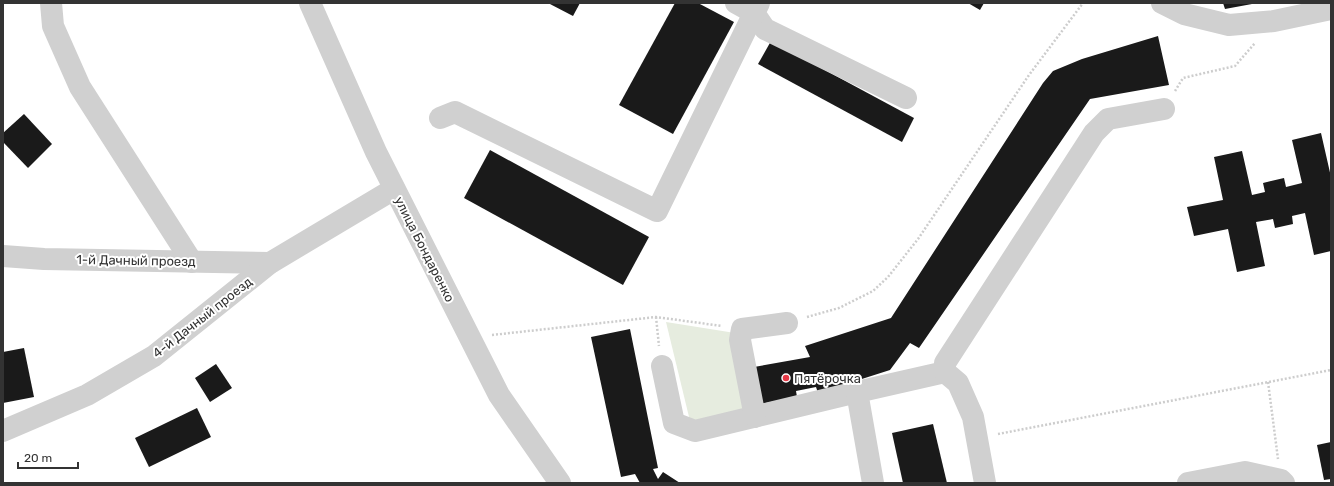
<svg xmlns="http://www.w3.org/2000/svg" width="1334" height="486" font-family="Rubik,sans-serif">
<rect width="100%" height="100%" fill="#fff"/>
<polygon fill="#e6ecdf" points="666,322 735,333 749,412 690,421"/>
<g fill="#1a1a1a">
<polygon points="548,3 580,3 573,16"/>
<polygon points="675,3 698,3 734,22 673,134 619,105"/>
<polygon points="968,3 984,3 980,10"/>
<polygon points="1223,3 1252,3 1252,4 1225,9"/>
<polygon points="1158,36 1169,85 1090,99 919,348 910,343 890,370 818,393 816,387 796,391 797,397 761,404 754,367 810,357 805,346 891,318 1043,83 1053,71 1082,59"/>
<polygon points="771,41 914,118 902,142 758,64"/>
<polygon points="24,114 52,144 28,168 3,142 3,133"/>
<polygon points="1321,133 1331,177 1331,251 1314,255 1305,213 1292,216 1293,224 1275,228 1273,219 1256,222 1265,266 1237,272 1228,229 1194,236 1187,207 1223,200 1214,157 1242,151 1252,195 1265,192 1263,183 1284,178 1286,187 1302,183 1292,140"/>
<polygon points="490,150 649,237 623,285 464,198"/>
<polygon points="630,329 658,468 653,469 658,479 663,472 680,483 640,483 635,474 621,477 591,337"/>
<polygon points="24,348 34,397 3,403 3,352"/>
<polygon points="216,364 232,388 210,402 195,378"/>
<polygon points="197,408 211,437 149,467 135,438"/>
<polygon points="933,424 947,483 903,483 892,433"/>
<polygon points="1331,442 1331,479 1324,480 1317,445"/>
</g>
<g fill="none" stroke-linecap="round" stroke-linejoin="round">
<g stroke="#cdcdcd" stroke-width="2.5" stroke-dasharray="2 2" stroke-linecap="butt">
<polyline points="1175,91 1183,78 1235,66 1255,43"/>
<polyline points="656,317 659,346"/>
<polyline points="807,317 839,308 873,291 888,277 918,239 1029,75 1083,3"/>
<polyline points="492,335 656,317 722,326"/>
<polyline points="1268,382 1278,459"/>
<polyline points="998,434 1331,370"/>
</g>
<g stroke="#d0d0d0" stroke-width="22">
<polyline points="51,3 53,26 80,87 192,262"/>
<polyline points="310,3 376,152 499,395 560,483"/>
<polyline points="759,3 754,13 765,29 906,98"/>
<polyline points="1162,3 1184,14 1229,25 1274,21 1331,9"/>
<polyline points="440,118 455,112 657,211 754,13 736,3"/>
<polyline points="3,256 44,259 270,263"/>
<polyline points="662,366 674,423 695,431 857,392 945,372"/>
<polyline points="857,392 873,483"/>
<polyline points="755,417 740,340 742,329 787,323"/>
<polyline points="3,431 87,395 154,356 270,263 394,189"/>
<polyline points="985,483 973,417 958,383 945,372 945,363 1094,133 1108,119 1164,109"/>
<polyline points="1188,483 1245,472 1281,480 1284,483"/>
</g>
</g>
<circle fill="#e63946" stroke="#fff" stroke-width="1.5" cx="786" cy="378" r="4"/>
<g text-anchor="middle" stroke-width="4" stroke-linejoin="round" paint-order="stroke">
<g font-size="13" fill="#333" stroke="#fff">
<text transform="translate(425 249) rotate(63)" y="5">улица Бондаренко</text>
<text transform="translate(136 260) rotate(1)" y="5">1-й Дачный проезд</text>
<text transform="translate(202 317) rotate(-38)" y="5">4-й Дачный проезд</text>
</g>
<g font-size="13" fill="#333" stroke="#fff" text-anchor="start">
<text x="794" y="383">Пятёрочка</text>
</g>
</g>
<rect width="1334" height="486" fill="none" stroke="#333333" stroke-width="8"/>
<path d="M18 462v6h60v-6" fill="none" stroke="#333333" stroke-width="2"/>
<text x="24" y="462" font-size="12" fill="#333333" stroke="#ffffff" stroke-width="3" paint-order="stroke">20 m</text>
</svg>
